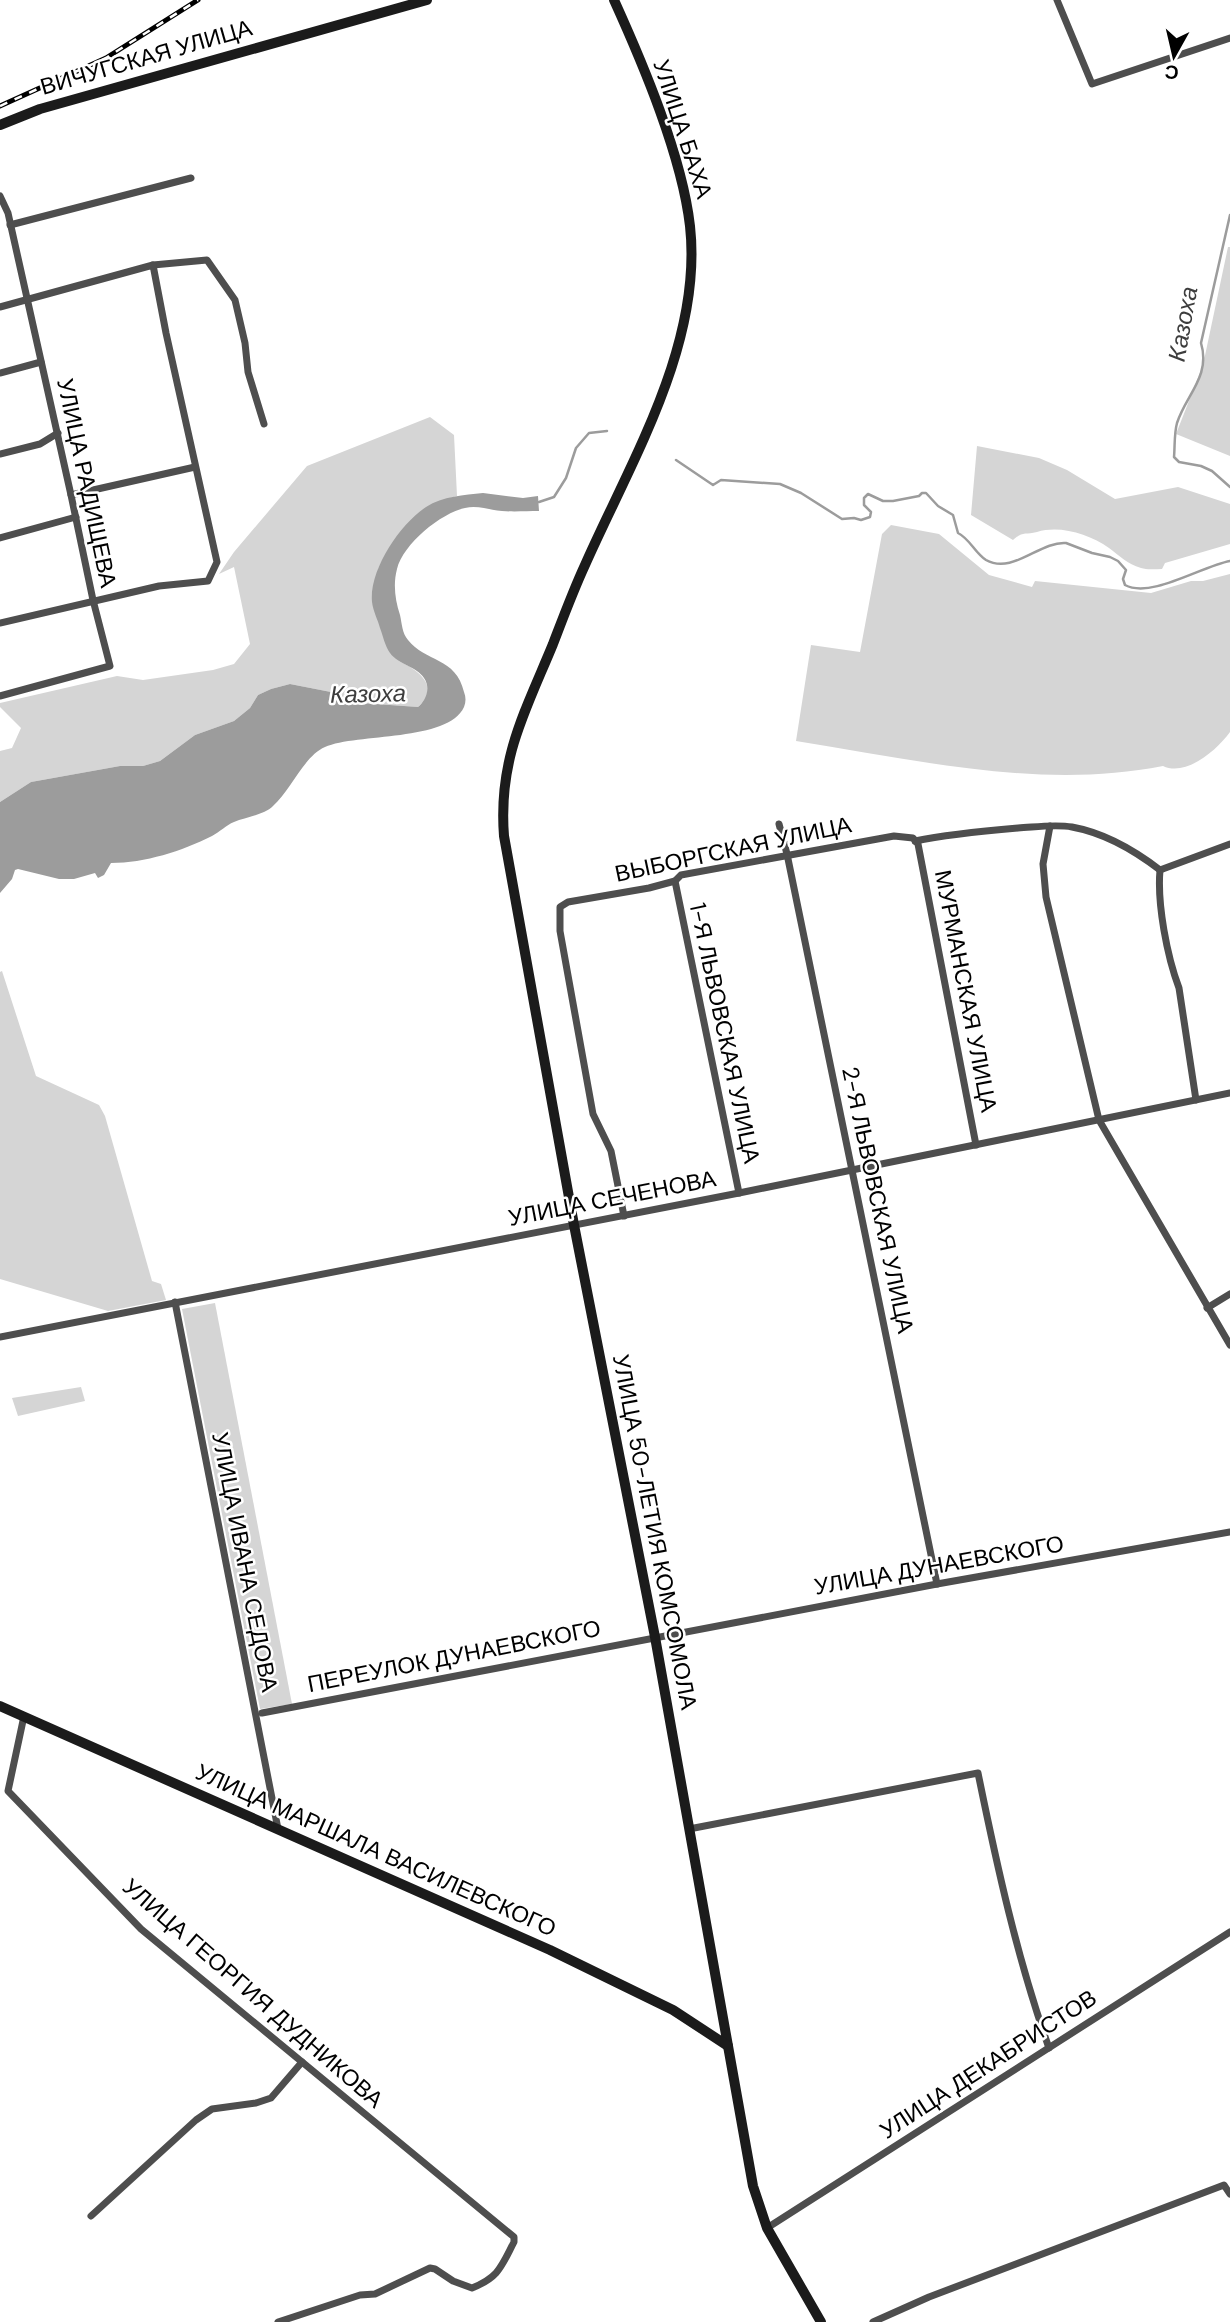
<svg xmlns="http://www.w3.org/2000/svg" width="1230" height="2322" font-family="'DM Sans',sans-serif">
<rect width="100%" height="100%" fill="#fff"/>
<g fill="#d5d5d5">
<polygon points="1228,247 1230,247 1230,456 1176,434 1203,365"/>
<path d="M430 417 454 435 457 496C415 507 397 532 378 569L399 661C418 670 441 686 418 707L362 703 336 693 290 684 271 689 258 695 250 708 234 721 195 735 160 761 143 766H120L31 782 0 802V751L12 748 21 728 0 707V703L117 676 143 680 213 670 234 664 250 644 234 567 219 574 234 552 307 466Z"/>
<path d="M977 446 1039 458 1067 470 1115 499 1178 487 1230 504V544L1165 563 1162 569C1155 569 1147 570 1141 568 1127 564 1120 556 1109 548 1089 534 1060 525 1037 532 1025 535 1023 531 1013 540L971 515Z"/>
<path d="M891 525 939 534 989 575 1032 587 1035 581 1151 593 1191 581H1203L1230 574V732C1217 750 1186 777 1163 766 1041 790 917 760 796 741L811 645 860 652 882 534Z"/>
<polygon points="2,971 36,1076 99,1105 105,1116 152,1281 161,1284 166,1300 108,1311 0,1279 0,972"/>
<polygon points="215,1303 292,1704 260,1709 182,1309"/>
<polygon points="81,1387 85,1401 18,1416 12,1398"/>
</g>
<path fill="#9c9c9c" d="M483 493 523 498 538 496 539 511C527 511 514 512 502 511 489 510 478 505 465 508 441 513 403 544 397 569 393 584 395 600 400 615 402 624 402 633 408 640 425 662 456 657 464 692 466 697 466 702 464 707 448 742 357 733 325 747 304 756 291 790 273 806 264 815 246 817 234 822 226 825 220 832 212 836 182 851 145 863 111 863L104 875 98 878 95 873 74 879H59L18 869 15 870 12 879 0 893V802L31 782 120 766H143L160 761 195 735 234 721 250 708 258 695 271 689 290 684 336 693 362 703 418 707C426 700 431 688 424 678 416 666 399 665 390 653 385 646 383 636 380 628 378 620 373 611 372 602 369 570 400 524 426 507 443 496 464 495 483 493Z"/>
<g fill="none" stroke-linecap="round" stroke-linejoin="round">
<g stroke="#9c9c9c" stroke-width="2.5">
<path d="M1230 215 1201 343C1211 376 1186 395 1177 423 1174 434 1175 446 1174 457L1179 462 1201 466 1212 471 1230 487"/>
<path d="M676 460 713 485 721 480 780 484 801 493 842 519 854 518 861 520 870 517 871 512 864 505V498L868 494 883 501H893L919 496 922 493H926L938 506 953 515 958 533C970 539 975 553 986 560 1013 575 1040 541 1066 543L1092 553 1110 557 1118 561 1126 570 1123 579 1125 585C1151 599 1202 566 1230 561"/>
<polyline points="539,502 554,497 566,478 576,448 589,433 607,431"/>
</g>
<g stroke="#4e4e4e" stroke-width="7">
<polyline points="1057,0 1092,84 1230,38"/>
<polyline points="0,196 8,213 71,495 93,600 110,666 0,696"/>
<polyline points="10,225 191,178"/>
<polyline points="153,265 207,260 235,300 245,343 248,372 264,424"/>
<polyline points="0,307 153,265 166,333 217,562 208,581 159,586 0,623"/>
<polyline points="0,373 41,362"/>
<polyline points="0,454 40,444 58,433"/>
<polyline points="71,495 195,467"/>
<polyline points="0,538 76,517"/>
<polyline points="779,824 787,854 937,1584"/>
<polyline points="1050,826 1043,864 1046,897 1099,1120 1230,1345"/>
<path d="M915 841C949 834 983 831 1018 828 1036 827 1055 824 1072 827 1105 833 1134 850 1160 870"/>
<path d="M1160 870C1157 904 1167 956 1179 988L1196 1100"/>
<polyline points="1160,870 1230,844"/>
<polyline points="675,881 739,1193"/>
<polyline points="624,1216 611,1151 593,1114 560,931 560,907 568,902 649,888 675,881 681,875 894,836 913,838 918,844 976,1145"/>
<polyline points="175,1302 278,1829"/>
<polyline points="1207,1308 1230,1294"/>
<polyline points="0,1337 739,1193 1230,1093"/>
<polyline points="262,1713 937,1584 1230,1532"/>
<path d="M24 1716 8 1791 141 1929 514 2237V2242C501 2267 499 2277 472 2288L453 2281 435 2269 430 2268 375 2294 360 2295 278 2322"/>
<path d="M689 1829 978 1773C997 1866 1017 1958 1049 2048"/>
<polyline points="91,2216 196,2120 212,2109 256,2103 271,2098 302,2062"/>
<polyline points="767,2228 1230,1932"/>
<polyline points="873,2322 929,2297 1224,2185 1230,2194"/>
</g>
<g stroke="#1b1b1b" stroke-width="10">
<path d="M614 0C643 64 682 156 690 226 703 344 631 461 585 565 573 591 563 618 553 644 525 712 498 759 504 836L574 1225 655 1637 753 2186 767 2228 821 2322"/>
<polyline points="0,125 40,109 427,0"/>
<polyline points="0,1706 550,1950 673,2010 728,2046"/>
</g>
<defs>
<polyline id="rail" points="0,106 106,58 198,0"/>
</defs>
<use href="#rail" stroke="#000" stroke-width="5"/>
<use href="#rail" stroke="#fff" stroke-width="2.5" stroke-dasharray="8" stroke-linecap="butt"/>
</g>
<g text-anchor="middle" stroke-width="5" stroke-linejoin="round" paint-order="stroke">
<g font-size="23" fill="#000" stroke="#fff">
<text transform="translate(146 57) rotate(-16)" y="8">ВИЧУГСКАЯ УЛИЦА</text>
<text transform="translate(683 129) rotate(72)" y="8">УЛИЦА БАХА</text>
<text transform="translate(87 483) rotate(78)" y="8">УЛИЦА РАДИЩЕВА</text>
<text transform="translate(733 849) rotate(-12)" y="8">ВЫБОРГСКАЯ УЛИЦА</text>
<text transform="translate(966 991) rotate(79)" y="8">МУРМАНСКАЯ УЛИЦА</text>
<text transform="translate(725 1033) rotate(78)" y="8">1-Я ЛЬВОВСКАЯ УЛИЦА</text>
<text transform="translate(612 1198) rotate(-11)" y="8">УЛИЦА СЕЧЕНОВА</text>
<text transform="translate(878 1200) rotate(78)" y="8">2-Я ЛЬВОВСКАЯ УЛИЦА</text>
<text transform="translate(655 1532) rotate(79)" y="8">УЛИЦА 50-ЛЕТИЯ КОМСОМОЛА</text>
<text transform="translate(245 1562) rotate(79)" y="8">УЛИЦА ИВАНА СЕДОВА</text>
<text transform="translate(939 1565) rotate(-10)" y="8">УЛИЦА ДУНАЕВСКОГО</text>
<text transform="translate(454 1656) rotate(-11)" y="8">ПЕРЕУЛОК ДУНАЕВСКОГО</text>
<text transform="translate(376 1850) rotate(24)" y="8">УЛИЦА МАРШАЛА ВАСИЛЕВСКОГО</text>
<text transform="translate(253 1993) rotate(41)" y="8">УЛИЦА ГЕОРГИЯ ДУДНИКОВА</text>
<text transform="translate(988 2064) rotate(-33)" y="8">УЛИЦА ДЕКАБРИСТОВ</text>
</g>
<g font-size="24" font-style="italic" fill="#3d3d3d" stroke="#fff">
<text transform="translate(1183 324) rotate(-80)" y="8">Казоха</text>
<text transform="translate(368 694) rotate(-1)" y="8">Казоха</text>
</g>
</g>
<g transform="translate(1174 56) rotate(188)" stroke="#ffffff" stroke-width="5" paint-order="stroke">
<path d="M0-5L12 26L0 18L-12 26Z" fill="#000000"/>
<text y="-10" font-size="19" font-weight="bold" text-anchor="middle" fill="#000000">С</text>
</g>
</svg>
